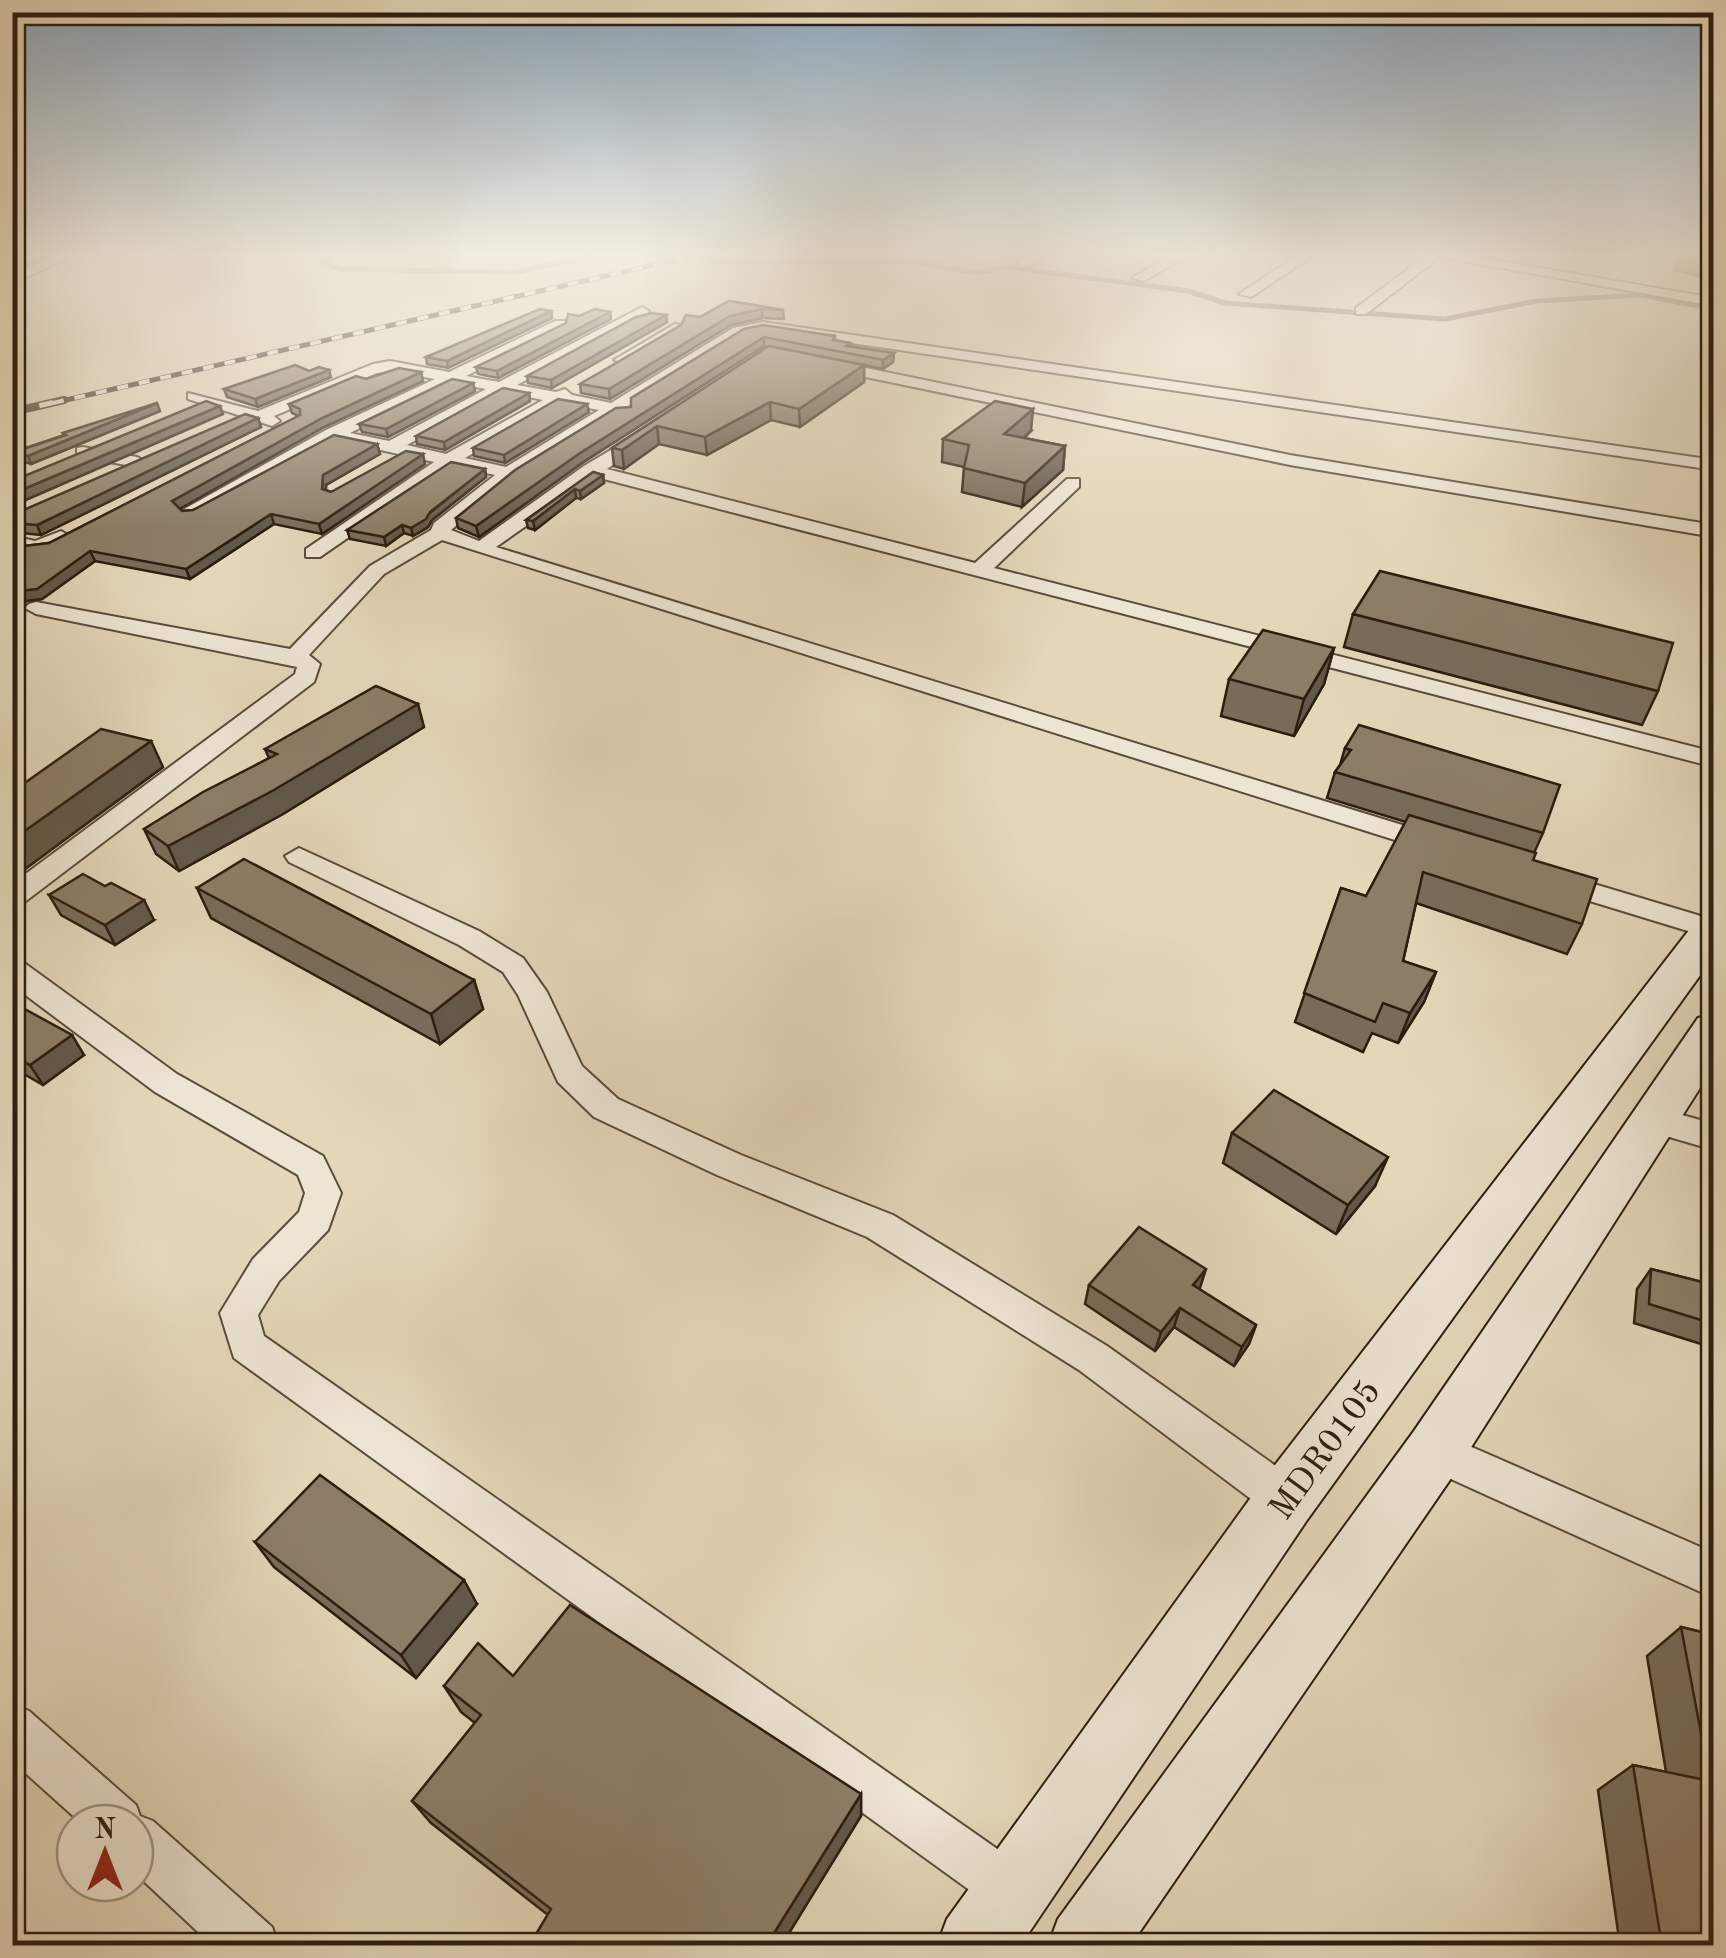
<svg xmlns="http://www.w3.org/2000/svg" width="1726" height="1958" font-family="'Old Standard TT',serif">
<rect width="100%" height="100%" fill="#e3d6b9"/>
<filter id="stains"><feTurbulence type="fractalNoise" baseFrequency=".002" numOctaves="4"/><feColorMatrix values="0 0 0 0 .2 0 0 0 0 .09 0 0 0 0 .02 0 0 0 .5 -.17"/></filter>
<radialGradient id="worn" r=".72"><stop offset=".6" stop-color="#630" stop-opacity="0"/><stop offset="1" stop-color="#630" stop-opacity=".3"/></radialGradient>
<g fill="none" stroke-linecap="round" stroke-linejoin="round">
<g stroke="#756652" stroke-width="5">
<polyline points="333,256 323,263 342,269 516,272 591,256"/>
<polyline points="700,256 718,261 907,261 977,273 1007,267 1188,291 1225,303 1445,319 1537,301 1641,295 1714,309"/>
</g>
<defs>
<g id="street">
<polygon points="54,256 72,256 12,284 12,275"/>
<polygon points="1029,256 1047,256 1028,267 1018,267 1018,261"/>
<polygon points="1169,256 1186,256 1144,281 1132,278"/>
<polygon points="1297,256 1313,256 1251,297 1239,294"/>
<polygon points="1425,256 1472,256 1714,298 1714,306 1440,257 1366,314 1356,314 1356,308"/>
<path d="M642 307 649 311 647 314 517 385 556 392 565 389 572 395 611 403 733 328 763 322 1714 460V470L763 330 743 334 628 406 629 414H616L515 477 451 530 479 541 584 466 646 429 655 434 652 438 607 469 975 563 1067 479H1079V487L994 568 1714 752V767L596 477 496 547 1448 839 1452 845 1448 851H1430L442 540 384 574 309 655 320 664 314 682 22 904 12 907V884L295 674 297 667 36 614 25 608 29 604 36 602 290 649 370 566 431 530 434 523 495 475 452 466 320 557H306V549L434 462 336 440 195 516 188 518 179 512 326 430 435 379 390 371 377 373 274 416 280 421 272 426 188 399V393L258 411 373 364 390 361 449 372 555 321H565V327L466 376 499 382ZM453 383 486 389 389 441 350 433ZM504 392 543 400 446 454 407 445ZM561 403 599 410 506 467 465 458Z"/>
<polygon points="675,324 680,325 680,331 627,363 614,360"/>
<polygon points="827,360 1290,455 1714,525 1714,537 1290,465 822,368 822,362"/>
<polygon points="83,447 137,457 146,462 137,467 77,456 77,448"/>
<path d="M61 531 71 537C53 553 35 553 12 548V536L35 541Z"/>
<polygon points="299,848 479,931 523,958 547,992 582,1066 618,1099 741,1155 893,1215 1107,1346 1301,1484 1307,1499 1301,1514 1286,1520 1271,1514 1079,1370 867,1237 717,1175 594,1117 558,1082 518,995 503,972 459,945 289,862 285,856"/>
<polygon points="1554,872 1714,920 1714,939 1544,887 1540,881 1544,875"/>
<polygon points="12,959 23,962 177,1074 323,1156 341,1193 328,1230 279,1281 258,1315 264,1336 1033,1874 1041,1892 1033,1910 1015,1918 997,1910 234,1358 220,1313 253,1259 299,1212 305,1193 298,1175 155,1092 12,985"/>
<polygon points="1654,1107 1714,1124 1714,1150 1642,1129 1637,1120 1642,1111"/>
<polygon points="1435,1431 1714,1553 1714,1598 1420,1465 1414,1451 1420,1437"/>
<polygon points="12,1704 29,1711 136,1805 140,1816 153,1821 272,1927 279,1946 213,1946 135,1873 135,1823 81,1823 12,1761"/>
</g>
<g id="secondary">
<polygon points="1714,913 1714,956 1307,1520 1020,1946 937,1946 947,1919 1265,1478 1700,916"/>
<polygon points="1714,1013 1714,1066 1456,1471 1130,1946 1048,1946 1058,1919 1414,1431 1698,1018"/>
</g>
</defs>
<use href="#street" stroke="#5a4b3a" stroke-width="4"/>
<use href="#secondary" stroke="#2d1d0f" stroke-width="4"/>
<use href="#street" fill="#ede4d2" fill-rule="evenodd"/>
<use href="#secondary" fill="#ede4d2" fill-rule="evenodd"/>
<defs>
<polyline id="rail-far1" points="53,403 692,256"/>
<polyline id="rail" points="12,412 64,400"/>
</defs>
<use href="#rail-far1" stroke="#2d1d0f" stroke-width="5"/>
<use href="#rail" stroke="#2d1d0f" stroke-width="8"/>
<use href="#rail-far1" stroke="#ede4d2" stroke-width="4" stroke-dasharray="11" stroke-linecap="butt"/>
<use href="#rail" stroke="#ede4d2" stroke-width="5" stroke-dasharray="14" stroke-linecap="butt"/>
</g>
<g fill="#786c59" stroke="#2d1d0f" stroke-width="2.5">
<polygon points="1680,256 1714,256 1714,280 1675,270"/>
<polygon points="729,301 783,310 784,319 762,318 731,325 610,399 581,393 580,384"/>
<polygon points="551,311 552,318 448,368 427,364 426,357"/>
<polygon points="666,315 667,322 552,388 528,383 527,376"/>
<polygon points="611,319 498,378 478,374 476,367"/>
<polygon points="744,329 835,336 835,340 850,343 850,346 894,353 893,362 883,369 864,365 864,382 800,427 771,420 707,455 659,444 624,469 614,466 612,448 768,347 764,346 582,463 479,537 458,528 456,518 631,407"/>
<polygon points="1713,363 1714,437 1709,436 1704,384"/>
<polygon points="421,372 423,381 324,427 179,508 182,511 193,510 377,444 380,454 326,485 326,490 331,492 425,464 322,534 274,524 190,579 95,561 42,599 26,601 22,610 12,617 12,543 24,546 49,543 299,416 292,413 289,404 366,379"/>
<polygon points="331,377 258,407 227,397 224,389"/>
<polygon points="473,383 475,391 388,437 362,432 359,424"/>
<polygon points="529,393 530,401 445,450 417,444 416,436"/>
<polygon points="160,411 31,464 18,460 14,452 64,435 63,433"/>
<polygon points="589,412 505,463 474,456 473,448"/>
<polygon points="258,418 261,427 41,535 12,532 12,515"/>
<polygon points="1031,431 1024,438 1065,446 1063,470 1022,507 962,492 964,467 942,462 943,439"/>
<polygon points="485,469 486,477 432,520 428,527 413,536 404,533 386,546 350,539 347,530"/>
<polygon points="593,472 603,475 604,483 581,499 576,498 535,530 528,528 526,520"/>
<polygon points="1353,614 1658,691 1642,725 1344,647"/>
<polygon points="1334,648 1324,684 1294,736 1221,716 1229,679"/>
<polygon points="424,727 283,814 179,871 156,854 144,829 269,758 265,749"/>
<polygon points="1345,748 1543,833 1534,853 1533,860 1582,924 1567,954 1416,903 1403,961 1436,972 1424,1002 1398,1043 1372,1033 1363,1052 1295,1022 1341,888 1366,896 1406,822 1327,798 1335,772 1340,765"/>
<polygon points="163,767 21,872 12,869 12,792"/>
<polygon points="197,888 474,980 483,1009 440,1044 211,918"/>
<polygon points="49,895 154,920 115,945 61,915"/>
<polygon points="12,1002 84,1055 43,1085 12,1067"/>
<polygon points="1232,1133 1375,1186 1336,1234 1223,1163"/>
<polygon points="1651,1269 1714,1285 1714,1348 1634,1323 1637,1289"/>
<polygon points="1089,1285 1199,1289 1256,1325 1249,1344 1234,1366 1174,1327 1155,1351 1085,1304"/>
<polygon points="255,1542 477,1604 416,1678 274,1567"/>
<polygon points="1681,1627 1714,1635 1714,1946 1620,1946 1598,1790 1633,1765 1666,1772 1647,1656"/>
<polygon points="513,1676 861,1794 861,1816 781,1946 529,1946 548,1915 431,1823 412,1801 475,1723 461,1712 444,1686"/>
</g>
<g fill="#625848" stroke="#2d1d0f" stroke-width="2.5">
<polygon points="12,256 49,256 12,270"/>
<polygon points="762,309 762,318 731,325 610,399 609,389 730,316"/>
<polygon points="551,311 552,318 448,368 447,361"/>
<polygon points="610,312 611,319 498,378 497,371"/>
<polygon points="666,315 667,322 552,388 551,380"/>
<polygon points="764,337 764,346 582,463 479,537 476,526 580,453"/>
<polygon points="894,353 893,362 883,369 883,360"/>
<polygon points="864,365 864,382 800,427 799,409"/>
<polygon points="329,370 331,377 258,407 255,399"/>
<polygon points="421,372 423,381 324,427 176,511 172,501 322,418"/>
<polygon points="473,383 475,391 388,437 386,429"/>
<polygon points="529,393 530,401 445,450 444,442"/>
<polygon points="770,402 771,420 707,455 705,437"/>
<polygon points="157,403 160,411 31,464 28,456"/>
<polygon points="587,404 589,412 505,463 504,455"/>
<polygon points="220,406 223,414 12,506 12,494"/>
<polygon points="1033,409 1031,431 1002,457 1004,434"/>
<polygon points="258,418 261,427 41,535 37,525"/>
<polygon points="657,426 659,444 624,469 622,450"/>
<polygon points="377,444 380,454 326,485 325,498 322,489 323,475"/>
<polygon points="1065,446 1063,470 1022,507 1025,483"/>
<polygon points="423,454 425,464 322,534 319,524"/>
<polygon points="485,469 486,477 432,520 428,527 413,536 411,528"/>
<polygon points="603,475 604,483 581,499 580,491"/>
<polygon points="575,489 576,498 535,530 533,521"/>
<polygon points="271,514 274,524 190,579 186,569"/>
<polygon points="402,525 404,533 386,546 384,537"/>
<polygon points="90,551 95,561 42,599 26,601 22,610 12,617 12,603 21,591"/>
<polygon points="1334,648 1324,684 1294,736 1304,699"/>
<polygon points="418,704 424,727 283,814 179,871 168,846"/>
<polygon points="151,741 163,767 21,872 12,856 12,840"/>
<polygon points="144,900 154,920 115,945 105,925"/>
<polygon points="1436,972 1424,1002 1398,1043 1410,1013"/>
<polygon points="474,980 483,1009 440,1044 431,1014"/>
<polygon points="72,1035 84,1055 43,1085 30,1065"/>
<polygon points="1388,1157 1375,1186 1336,1234 1348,1205"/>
<polygon points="1206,1269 1200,1288 1187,1304 1193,1285"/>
<polygon points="1180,1308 1174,1327 1155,1351 1161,1332"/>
<polygon points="1256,1325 1249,1344 1234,1366 1242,1347"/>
<polygon points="464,1580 477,1604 416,1678 401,1655"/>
<polygon points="861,1794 861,1816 781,1946 766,1946"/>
</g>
<g fill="#8c7d67" stroke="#2d1d0f" stroke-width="2.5">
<polygon points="1681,256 1714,256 1714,265"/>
<polygon points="729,301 783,310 762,309 730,316 609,389 580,384 681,325 686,315 700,317"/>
<polygon points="540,309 551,311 447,361 426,357"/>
<polygon points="595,309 610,312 497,371 476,367 566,323 568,314 579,316"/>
<polygon points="652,313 666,315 551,380 527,376 636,317"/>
<polygon points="763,325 835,336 833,340 850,343 846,346 894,353 883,360 764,337 580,453 476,526 456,518 515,470 616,408 631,407 631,398 744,329"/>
<polygon points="769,346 864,365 799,409 770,402 705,437 657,426 622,450 612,448"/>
<polygon points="295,365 309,371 319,367 329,370 255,399 224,389"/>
<polygon points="399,368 421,372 322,418 172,501 182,511 193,510 334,435 377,444 323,475 322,489 331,492 406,451 423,454 319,524 271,514 186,569 90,551 37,589 21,591 17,600 12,603 12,543 24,546 49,543 300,415 300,409 289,404 356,376 366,379"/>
<polygon points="452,379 473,383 386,429 359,424"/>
<polygon points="503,388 529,393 444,442 416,436"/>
<polygon points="558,399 587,404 504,455 473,448"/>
<polygon points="206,401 220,406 12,494 12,481"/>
<polygon points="995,401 1033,409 1004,434 1065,446 1025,483 964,468 969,445 943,439"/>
<polygon points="157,403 28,456 14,452 66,435 63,433"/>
<polygon points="245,414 258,418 37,525 12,523 12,515"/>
<polygon points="451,462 485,469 430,512 426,519 411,528 402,525 384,537 347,530"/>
<polygon points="593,472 603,475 580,491 575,489 533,521 526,520"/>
<polygon points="1380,571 1673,643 1658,691 1353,614"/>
<polygon points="1263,630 1334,648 1304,699 1229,679"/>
<polygon points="376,686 418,704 274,790 168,846 144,829 203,792 277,754 265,749"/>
<polygon points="1359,725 1560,785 1543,833 1335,772 1351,750 1345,748"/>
<polygon points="101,729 151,741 12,840 12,792"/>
<polygon points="1409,815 1536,853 1533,860 1597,879 1582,924 1423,872 1403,961 1436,972 1410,1013 1383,1003 1375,1022 1304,993 1341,888 1366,896"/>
<polygon points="244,859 474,980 431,1014 197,888"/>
<polygon points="83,874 105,886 111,883 144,900 105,925 49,895"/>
<polygon points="12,1002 72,1035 30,1065 12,1055"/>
<polygon points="1274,1090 1388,1157 1348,1205 1232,1133"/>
<polygon points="1139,1227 1206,1269 1193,1285 1256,1325 1242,1347 1180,1308 1161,1332 1089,1285"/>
<polygon points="1651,1269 1714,1285 1714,1324 1649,1304"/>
<polygon points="320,1475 464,1580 401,1655 255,1542"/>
<polygon points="570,1605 861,1794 766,1946 529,1946 551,1909 412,1801 481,1715 444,1686 478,1643 513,1676"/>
<polygon points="1681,1627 1714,1635 1714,1946 1662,1946 1633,1765 1710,1781"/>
</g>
<linearGradient id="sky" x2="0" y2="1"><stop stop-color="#8da8be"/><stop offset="0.48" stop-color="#f2ede0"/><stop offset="1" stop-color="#f2ede0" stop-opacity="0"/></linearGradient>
<rect width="1726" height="531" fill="url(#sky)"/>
<g text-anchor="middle" stroke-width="8" stroke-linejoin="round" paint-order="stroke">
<g font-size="35" fill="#2d1d0f" stroke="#ede4d2">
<text transform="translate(1324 1449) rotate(-54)" y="12">MDR0105</text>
</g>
</g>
<rect width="1726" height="1958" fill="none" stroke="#e3d6b9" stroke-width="50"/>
<rect x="15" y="15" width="1696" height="1928" fill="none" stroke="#2d1d0f" stroke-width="5"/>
<rect x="25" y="25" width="1676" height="1908" fill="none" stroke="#2d1d0f" stroke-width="2.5"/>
<g transform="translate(105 1853)"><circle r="48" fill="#ede4d2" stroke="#a09484" stroke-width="2.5"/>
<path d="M0-8L18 38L0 25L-18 38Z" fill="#8f2418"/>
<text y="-15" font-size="28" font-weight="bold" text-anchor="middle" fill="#2d1d0f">N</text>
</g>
<rect width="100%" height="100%" filter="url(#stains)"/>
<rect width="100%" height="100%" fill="url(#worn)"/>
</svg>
